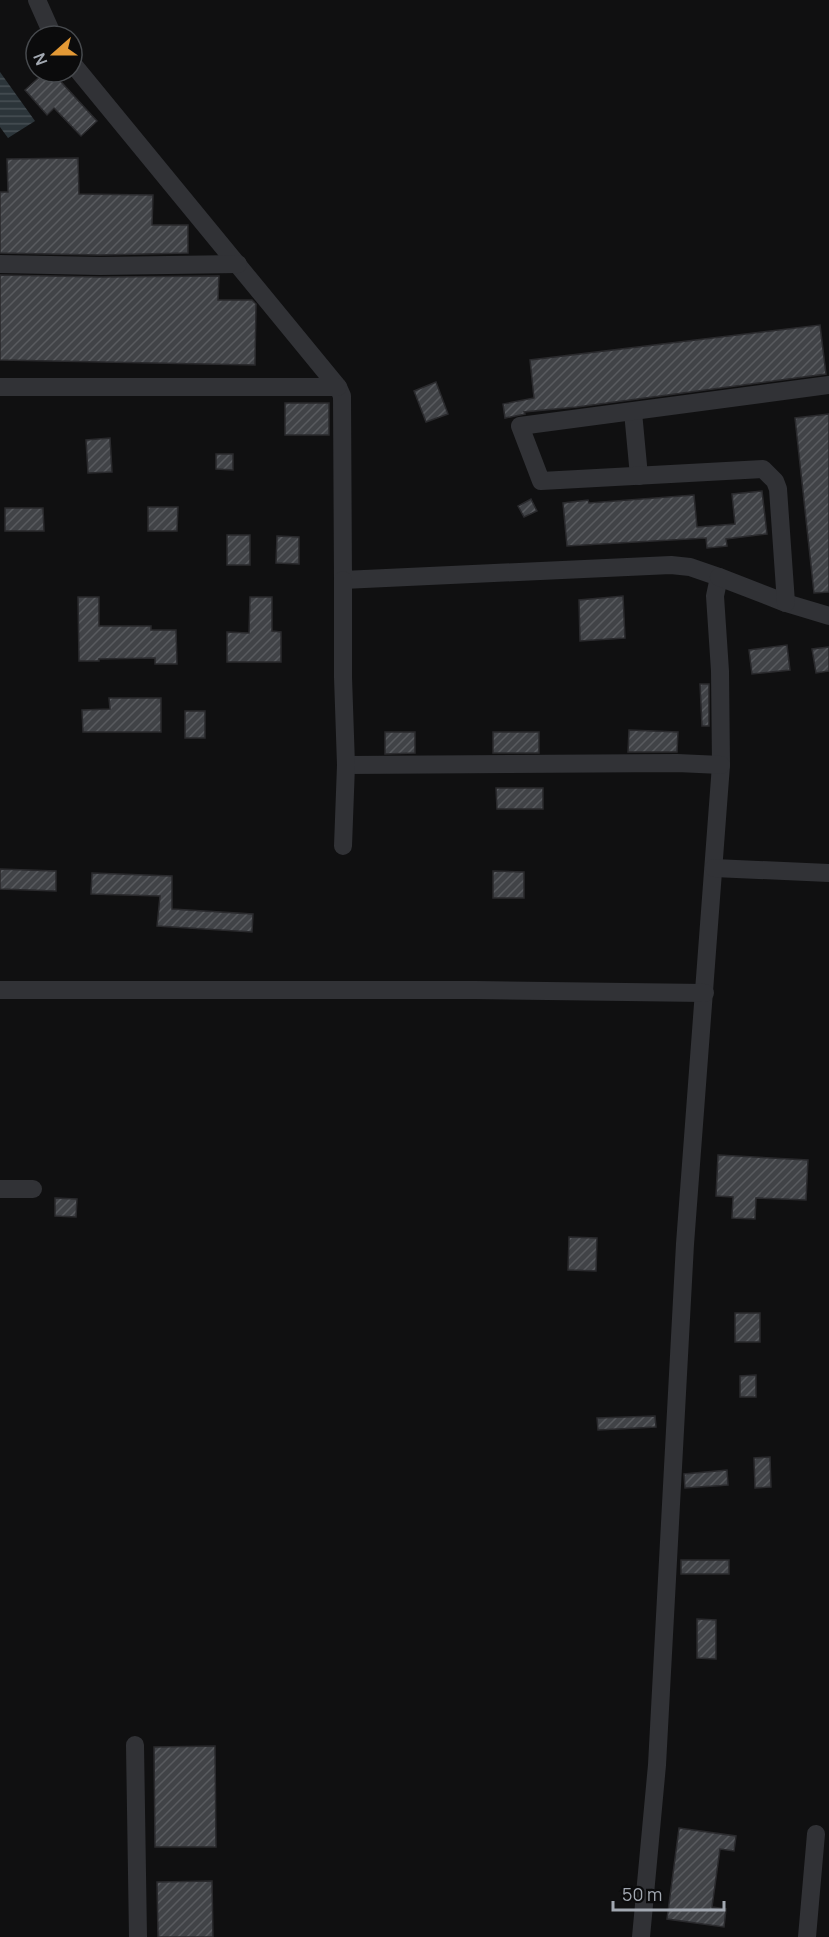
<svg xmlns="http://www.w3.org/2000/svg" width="829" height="1937" font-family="Manrope,sans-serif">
<defs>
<pattern id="water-rules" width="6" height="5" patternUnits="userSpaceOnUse" patternTransform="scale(1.5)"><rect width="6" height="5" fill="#2c353a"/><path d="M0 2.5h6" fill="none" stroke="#474f54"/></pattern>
<pattern id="building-hatch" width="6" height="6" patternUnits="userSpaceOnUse" patternTransform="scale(1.5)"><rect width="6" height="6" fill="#414347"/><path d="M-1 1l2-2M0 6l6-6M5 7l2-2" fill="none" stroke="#595b5f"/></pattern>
</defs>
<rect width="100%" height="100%" fill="#101011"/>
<polygon fill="url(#water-rules)" points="0,72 35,121 8,138 0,127"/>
<g fill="url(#building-hatch)" stroke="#2a2a2d" stroke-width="1.5">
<polygon points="45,72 52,72 97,121 81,136 54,108 47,115 25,90"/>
<polygon points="78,158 79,194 153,195 152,225 188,225 188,253 100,255 0,253 0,192 8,192 7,159"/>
<polygon points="0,275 100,277 219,276 218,300 252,300 256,304 255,365 0,360"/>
<polygon points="820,325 826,374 577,407 524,412 525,414 505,418 503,404 534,398 530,360"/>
<polygon points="436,382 448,414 426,422 414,391"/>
<rect x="285" y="403" width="44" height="32"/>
<polygon points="829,414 829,592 814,593 795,418"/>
<polygon points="110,438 112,472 88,473 86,440"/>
<polygon points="216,454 233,454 233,470 216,469"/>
<polygon points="762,491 767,534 726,539 727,546 707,548 706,538 567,546 563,503 588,500 589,503 694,495 697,527 735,524 732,494"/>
<polygon points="531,499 537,511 524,517 518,506"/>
<polygon points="148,507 178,507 177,531 148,531"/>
<polygon points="5,508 43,508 44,531 5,531"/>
<rect x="227" y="535" width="23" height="30"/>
<polygon points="277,536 299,537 299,564 276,563"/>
<polygon points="623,596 625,638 580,641 579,600"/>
<polygon points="78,597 99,597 99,626 151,626 151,630 176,630 177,664 155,664 155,658 99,659 99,661 79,661"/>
<polygon points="250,597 272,597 272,631 281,632 281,662 227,662 227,632 249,633"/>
<polygon points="787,645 790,670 752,674 749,650"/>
<polygon points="829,647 829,671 816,673 812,649"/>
<polygon points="700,684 709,684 709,726 702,726"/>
<polygon points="109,698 161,698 161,732 83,732 82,710 110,709"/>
<rect x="185" y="711" width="20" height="27"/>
<polygon points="629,730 678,732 677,752 628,752"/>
<polygon points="385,732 415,732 415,753 385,754"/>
<rect x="493" y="732" width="46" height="21"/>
<polygon points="496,788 543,788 543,809 497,809"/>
<polygon points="0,869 56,871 56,891 0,889"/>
<polygon points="493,871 524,872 524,898 493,898"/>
<polygon points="92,873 172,876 172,909 253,914 252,932 157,926 160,896 91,894"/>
<polygon points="718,1155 808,1160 806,1200 756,1198 755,1219 732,1218 733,1197 716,1196"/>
<polygon points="55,1198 77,1199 76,1217 55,1216"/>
<polygon points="569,1237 597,1238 596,1271 568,1270"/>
<rect x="735" y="1313" width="25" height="29"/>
<polygon points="756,1375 756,1397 740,1397 740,1376"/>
<polygon points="655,1416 656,1427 598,1430 597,1418"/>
<polygon points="770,1457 771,1487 755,1488 754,1458"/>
<polygon points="727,1470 728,1485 685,1488 684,1474"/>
<rect x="681" y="1560" width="48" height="14"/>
<polygon points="697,1619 716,1620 716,1659 697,1658"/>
<polygon points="215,1746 216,1847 155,1847 154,1747"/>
<polygon points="679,1828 736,1836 734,1851 720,1849 712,1907 726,1909 724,1927 667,1919"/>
<polygon points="212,1881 213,1937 158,1937 157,1882"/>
</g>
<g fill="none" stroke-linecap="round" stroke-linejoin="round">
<g stroke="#313236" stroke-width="18">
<polyline points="37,0 53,36"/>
<polyline points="72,63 338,387 342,396 343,580 671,565 690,567 719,577 715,596 720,671 721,765 685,1244 657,1765 641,1937"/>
<polyline points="0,264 100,266 238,264"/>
<polyline points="0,387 338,387"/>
<polyline points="633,412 639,476"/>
<polyline points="719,577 786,603 829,616"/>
<polyline points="786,603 778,489 775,481 763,469 541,481 520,426 829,385"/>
<polyline points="346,765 677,763 721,765"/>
<polyline points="343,846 346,765 343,677 343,580"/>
<polyline points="714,868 829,873"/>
<polyline points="0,990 475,990 705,993"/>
<polyline points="0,1189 33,1189"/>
<polyline points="135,1745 138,1937"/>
<polyline points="807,1937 816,1834"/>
</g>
</g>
<g transform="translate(54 54) rotate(249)"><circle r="28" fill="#0b0b0c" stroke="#474a4e" stroke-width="1.5"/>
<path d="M0-4.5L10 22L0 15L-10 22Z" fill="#e39936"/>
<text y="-9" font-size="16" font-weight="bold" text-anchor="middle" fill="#a2a8b1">N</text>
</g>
<path d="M613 1901v9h111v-9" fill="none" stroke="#a2a8b1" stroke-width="3"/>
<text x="622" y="1901" font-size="18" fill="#a2a8b1" stroke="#0b0b0c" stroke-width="4.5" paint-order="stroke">50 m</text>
</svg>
